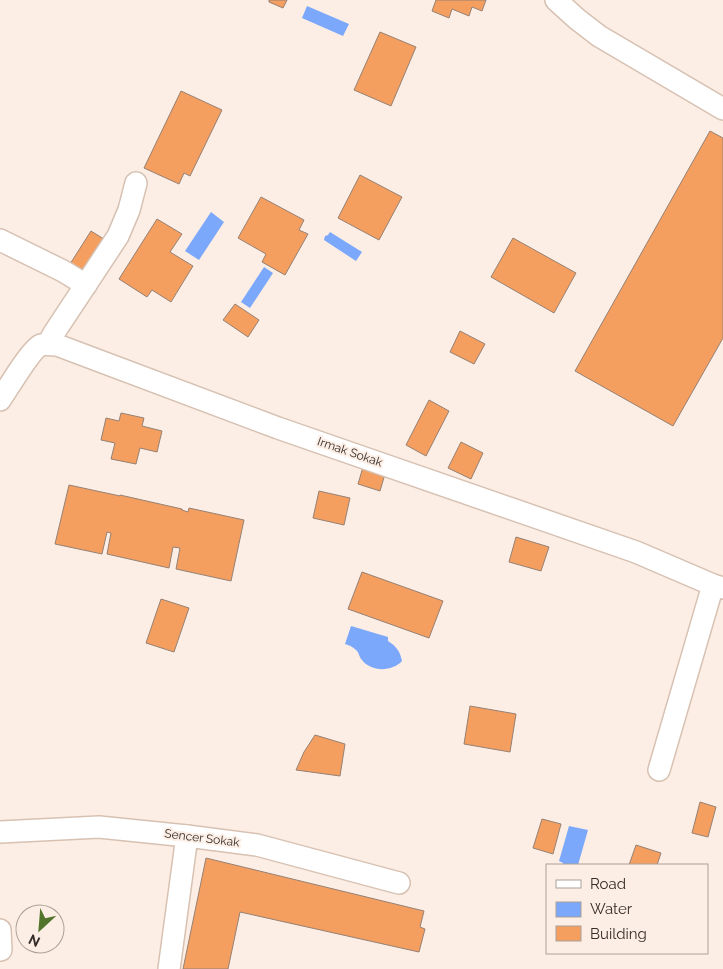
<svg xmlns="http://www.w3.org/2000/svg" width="723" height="969" font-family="Raleway,sans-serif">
<rect width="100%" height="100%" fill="#fceee5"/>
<g fill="#7ba8fa">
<polygon points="307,6 349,24 343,36 302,18"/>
<polygon points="211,212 224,222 199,260 185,251"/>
<polygon points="330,232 362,252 356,261 324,240 325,236 328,235"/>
<polygon points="264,267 273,273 250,308 241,302"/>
<path d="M351 626 388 637V641C396 646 400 651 402 661 392 672 371 672 362 660 359 657 359 652 356 650 353 647 349 645 345 644Z"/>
<polygon points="569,826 588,830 578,865 564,865 563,863 559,861"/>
</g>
<g fill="#f49e5f" stroke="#968174">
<polygon points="269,0 287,0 283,8 269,2"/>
<polygon points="436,0 486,0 482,11 472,7 469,16 452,9 449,18 432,11"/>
<polygon points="380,32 416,47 391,106 354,90"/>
<polygon points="181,91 222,110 190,176 184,173 179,184 144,168"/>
<polygon points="710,131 723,138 723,338 673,426 575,371"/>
<polygon points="360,175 402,197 379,240 338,218"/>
<polygon points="261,197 304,220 299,230 308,234 285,275 262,262 266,254 238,238"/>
<polygon points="157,219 182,234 170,252 193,266 171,302 152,290 147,297 119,279"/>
<polygon points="91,231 107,241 86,274 70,264"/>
<polygon points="513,238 576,273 554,313 491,277"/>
<polygon points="235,304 259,320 248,337 223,320"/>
<polygon points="460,331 485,344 474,364 450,352"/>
<polygon points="429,400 449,411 426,456 406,445"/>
<polygon points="121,413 144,418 142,426 162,431 157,452 140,448 136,464 111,459 115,443 101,440 106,418 119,421"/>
<polygon points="461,442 483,453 471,479 448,468"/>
<polygon points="363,467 385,474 380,491 358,484"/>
<polygon points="69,485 120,496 120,495 182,509 182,510 188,512 189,508 244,520 231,581 176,569 180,548 173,547 169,568 107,554 111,533 107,532 102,554 55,544"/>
<polygon points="319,491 350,498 344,525 313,518"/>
<polygon points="516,537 549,547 541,571 509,562"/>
<polygon points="362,572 443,601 429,638 348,609"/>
<polygon points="161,599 189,608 174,652 146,643"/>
<polygon points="470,706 516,714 510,752 464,744"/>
<polygon points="315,735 345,744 340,776 296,770 304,752"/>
<polygon points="700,802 716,807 708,837 692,833"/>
<polygon points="542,819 561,824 553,854 533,848"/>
<polygon points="636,845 661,853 657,865 629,865"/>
<polygon points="206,858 424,911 420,927 425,929 419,952 240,912 228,969 183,969"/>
</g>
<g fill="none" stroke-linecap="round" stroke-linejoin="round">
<defs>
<g id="minor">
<polyline points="556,0 577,19 599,36 723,109"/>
<polyline points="0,240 63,271 86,285"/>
<polyline points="48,344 54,333 118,236 129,210 136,183"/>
<path d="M0 400C7 390 31 349 41 345 46 344 51 345 57 345L278 428 636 552 713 585 723 588"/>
<polyline points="659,770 713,585"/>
<polyline points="0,832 99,827 187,836 257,845 399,883"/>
<polyline points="0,930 1,950"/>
<polyline points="169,969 187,836"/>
</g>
</defs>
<use href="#minor" stroke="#d7c1b2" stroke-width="24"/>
<use href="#minor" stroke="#fff" stroke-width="21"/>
</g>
<g text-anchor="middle" stroke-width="4" stroke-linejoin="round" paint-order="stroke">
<g font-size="12" fill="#352c27" stroke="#fceee5">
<text transform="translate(350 452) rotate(19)" y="4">Irmak Sokak</text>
<text transform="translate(202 838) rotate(7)" y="4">Sencer Sokak</text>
</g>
</g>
<rect x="546" y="864" width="162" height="90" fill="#fceee5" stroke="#aca099"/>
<rect x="556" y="880" width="25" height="8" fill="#ffffff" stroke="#aca099"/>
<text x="590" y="889" font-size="15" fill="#352c27">Road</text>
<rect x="556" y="902" width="25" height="15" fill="#7ba8fa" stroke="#aca099"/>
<text x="590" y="914" font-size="15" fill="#352c27">Water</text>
<rect x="556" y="926" width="25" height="15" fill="#f49e5f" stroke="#aca099"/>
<text x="590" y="939" font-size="15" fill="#352c27">Building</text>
<g transform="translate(40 929) rotate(206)"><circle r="24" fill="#fceee5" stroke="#aca099"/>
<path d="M0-4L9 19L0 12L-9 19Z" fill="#53742b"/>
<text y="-8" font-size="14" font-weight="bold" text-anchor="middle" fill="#352c27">N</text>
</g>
</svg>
